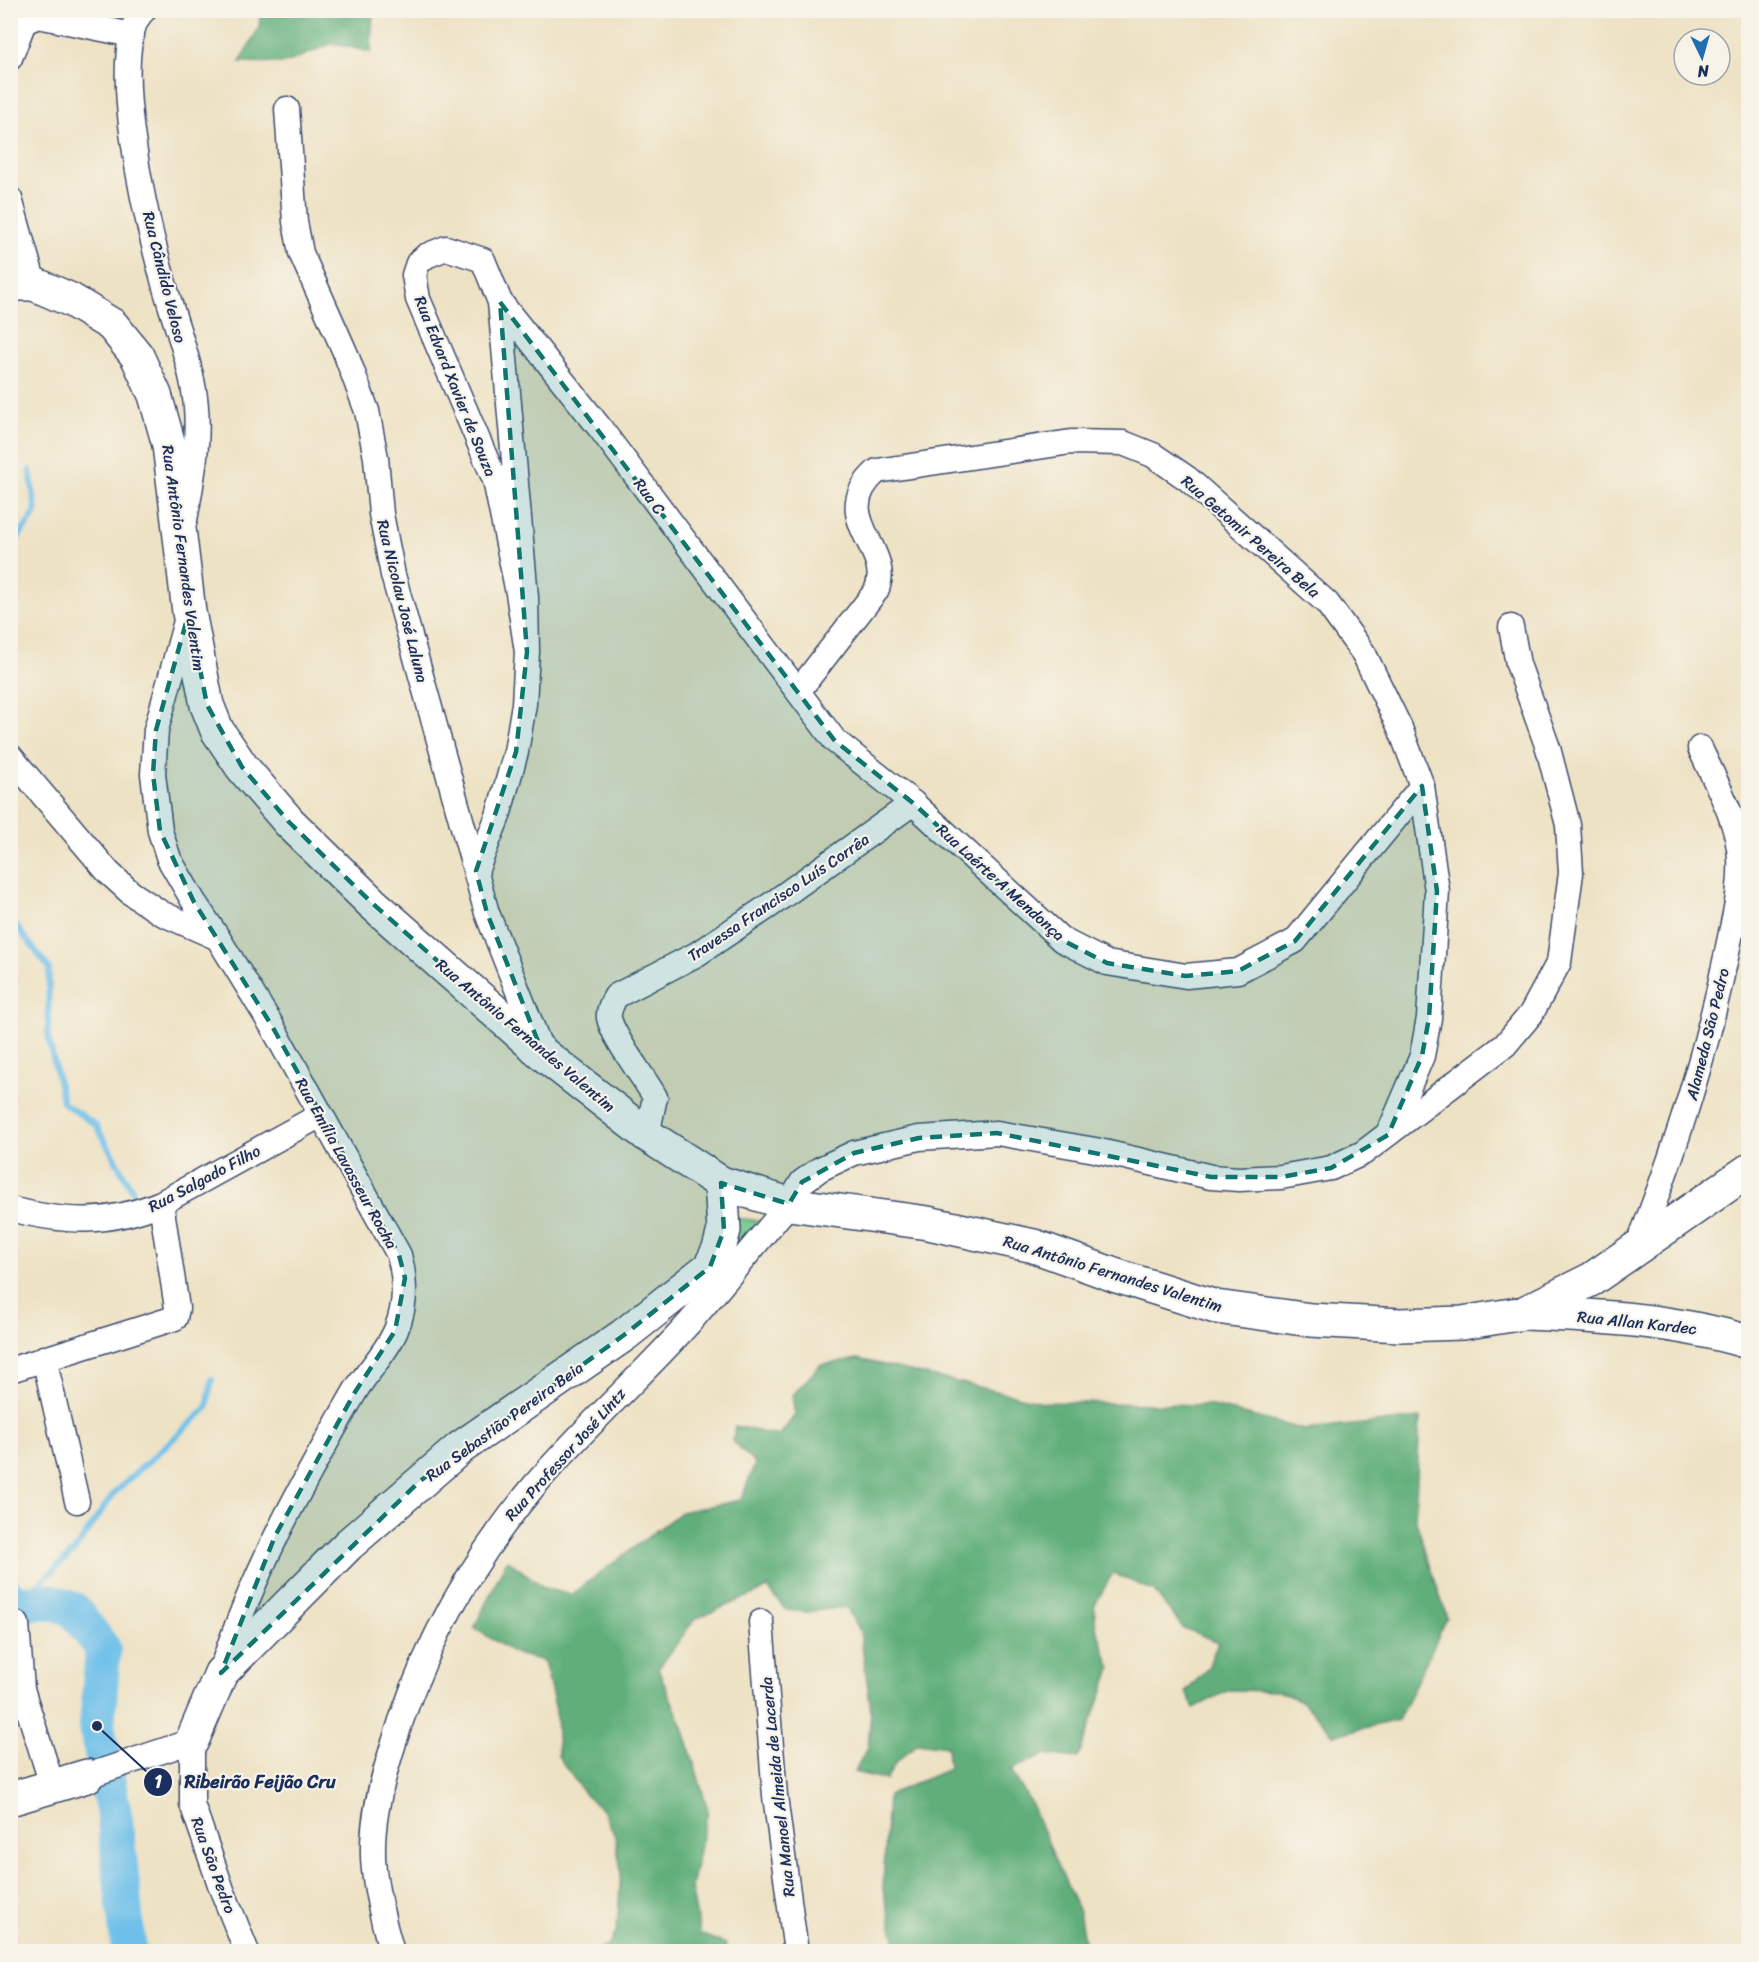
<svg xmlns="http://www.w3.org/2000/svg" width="1759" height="1962" font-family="Sriracha,sans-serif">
<rect width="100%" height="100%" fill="#f7f3e8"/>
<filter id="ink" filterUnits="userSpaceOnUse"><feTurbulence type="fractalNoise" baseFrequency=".0167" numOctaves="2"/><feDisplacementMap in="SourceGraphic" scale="12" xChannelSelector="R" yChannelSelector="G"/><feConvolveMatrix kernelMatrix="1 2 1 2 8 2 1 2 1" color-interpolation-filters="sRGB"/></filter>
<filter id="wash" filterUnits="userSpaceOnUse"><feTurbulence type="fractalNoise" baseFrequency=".008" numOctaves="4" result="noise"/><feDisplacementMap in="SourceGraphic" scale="24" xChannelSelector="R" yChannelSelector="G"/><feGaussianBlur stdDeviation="1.35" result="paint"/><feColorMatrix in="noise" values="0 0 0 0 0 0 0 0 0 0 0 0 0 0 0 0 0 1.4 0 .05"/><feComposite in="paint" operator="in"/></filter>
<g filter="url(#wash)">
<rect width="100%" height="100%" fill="#eee2c4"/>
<polygon fill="#75cb8f" stroke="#487d76" stroke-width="1.5" points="729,1218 766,1221 738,1255"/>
<g fill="#60af7a" stroke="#3e6f6c" stroke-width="1.5">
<polygon points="261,11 373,11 371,52 333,43 286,63 240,62 259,27"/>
<polygon points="858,1359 1043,1402 1209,1405 1305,1430 1420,1418 1415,1518 1447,1618 1398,1720 1334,1735 1303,1702 1278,1691 1229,1690 1194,1708 1186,1692 1208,1668 1218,1642 1183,1628 1154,1591 1113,1573 1094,1606 1096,1627 1111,1669 1078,1758 1045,1754 1011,1770 1030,1802 1079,1912 1086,1951 898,1951 883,1890 888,1795 949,1769 947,1747 918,1743 896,1762 886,1780 854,1772 868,1747 871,1710 860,1631 846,1607 806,1612 786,1610 768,1588 695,1619 658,1669 683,1727 708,1810 691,1887 700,1934 726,1944 724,1951 595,1951 608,1946 617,1930 621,1871 615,1836 601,1808 586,1796 558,1756 556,1710 544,1661 516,1654 474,1628 507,1560 545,1588 571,1595 681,1512 741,1500 755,1464 733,1441 735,1426 779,1436 795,1415 792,1396 820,1365"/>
</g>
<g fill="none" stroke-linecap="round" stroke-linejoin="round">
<g stroke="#6ec0ea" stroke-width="6">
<polyline points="10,549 36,512 30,470"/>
<polyline points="10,918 49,968 48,1035 63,1103 96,1125 135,1195"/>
<polyline points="17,1604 75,1550 114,1493 207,1408 212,1379"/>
</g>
<polyline stroke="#6ec0ea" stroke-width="36" points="10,1597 17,1604 51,1601 74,1610 103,1649 97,1726 115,1820 129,1952"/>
</g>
</g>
<g filter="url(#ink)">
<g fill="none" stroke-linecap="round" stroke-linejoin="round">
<defs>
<g id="street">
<path d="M144 10C104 46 148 226 162 276 171 312 186 348 193 385 202 430 193 476 185 520"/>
<polyline points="10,58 24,22 38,16 132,35"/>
<polyline points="287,109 295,222 301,253 345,352 367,411 376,458 381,514 393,575 487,913 542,1052"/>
<polyline points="10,199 34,284"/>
<polyline points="500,302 600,428 835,741 913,803 1062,940 1107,963 1186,976 1238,971 1295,941 1422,786"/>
<path d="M188 614 156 730 153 774 160 831 169 859 194 902 218 938 272 1026 399 1255C406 1280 406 1306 396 1330 386 1354 365 1373 353 1395 302 1484 252 1573 221 1671"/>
<path d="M799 690 876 591C896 549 825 517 877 471L1071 442 1123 443 1153 455 1188 479 1327 603 1364 654 1400 728 1422 786 1437 891 1429 1018 1422 1056 1389 1133"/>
<polyline points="10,756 108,872 131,893 161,913 218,938"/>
<polyline points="476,871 498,816 516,752 524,704 527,652 526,597 500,302 483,260 446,248 426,256 418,263 414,275 418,299 495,480 518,593 527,652"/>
<path d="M647 1135 655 1097C644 1077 613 1038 609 1018 608 1010 612 1003 616 996L697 954 769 906 913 803"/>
<path d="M10 1209C67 1223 107 1225 161 1203L319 1116"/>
<path d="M1637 1248C1675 1152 1705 1058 1726 957 1732 925 1742 892 1740 858 1738 820 1715 782 1700 748"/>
<polyline points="44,1358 77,1501"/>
<polyline points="10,1370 175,1318 177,1308 161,1203"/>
<polyline points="761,1622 775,1796 796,1952"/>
<polyline points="17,1624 22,1689 53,1788"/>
<polyline points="87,1776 192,1741 192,1804 222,1890 247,1952"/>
<path d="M392 1952C384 1926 373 1880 373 1854 372 1819 381 1784 391 1752 420 1654 469 1564 534 1486 583 1428 640 1378 690 1322 724 1283 756 1243 789 1204L802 1182 820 1169 854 1153 919 1138 997 1133 1095 1150 1211 1177 1239 1179 1281 1177 1331 1168 1363 1153 1505 1045 1531 1014 1559 962 1571 873 1568 825 1548 748 1518 664 1511 627"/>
</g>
<g id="secondary">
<polyline points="10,284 34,284 71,300 112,325 137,356 155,395 169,445 189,612 207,705 217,730 242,767 289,822 372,903 543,1054 647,1135 721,1183 789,1204 928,1223 1034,1246 1117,1276 1216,1307 1311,1320 1400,1325 1462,1323 1524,1313 1592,1279 1748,1171"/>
<path d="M1525 1313C1601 1316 1675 1320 1748 1342"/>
<polyline points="192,1741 221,1673 348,1545 460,1448 624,1335 710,1267 719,1249 724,1230 721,1183"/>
<polyline points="10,1799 87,1776"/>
</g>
</defs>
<use href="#street" stroke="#3b4a6d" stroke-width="27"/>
<use href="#secondary" stroke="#3b4a6d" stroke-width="36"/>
<use href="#street" stroke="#fff" stroke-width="24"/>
<use href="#secondary" stroke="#fff" stroke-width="33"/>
</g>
</g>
<path fill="#0f766e" fill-opacity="0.2" stroke="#0f766e" stroke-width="4.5" stroke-dasharray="12 8" stroke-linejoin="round" d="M500 302 835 741 913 803 1062 940 1107 963 1186 976 1238 971 1295 941 1422 786 1437 891 1429 1018 1422 1056 1388 1135 1331 1168 1281 1177H1211L997 1133 919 1138 854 1153 802 1182 789 1204 721 1183 724 1230 710 1267 624 1335 420 1481 221 1673 275 1536 355 1392 395 1331 405 1278 399 1255 272 1026 194 902 160 831 153 774 156 730 189 612 207 705 242 767 289 822 372 903 543 1054 487 913 476 871 516 752 527 652Z"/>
<g text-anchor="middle" stroke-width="4.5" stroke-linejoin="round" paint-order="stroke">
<g font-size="16" fill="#1b2f5e" stroke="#f7f3e8">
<text transform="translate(165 277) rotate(76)" y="6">Rua Cândido Veloso</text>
<text transform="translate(456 386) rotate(68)" y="6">Rua Edvard Xavier de Souza</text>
<text transform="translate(650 496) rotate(53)" y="6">Rua C</text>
<text transform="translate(1251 536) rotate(41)" y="6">Rua Getomir Pereira Bela</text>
<text transform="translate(184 558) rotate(82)" y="6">Rua Antônio Fernandes Valentim</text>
<text transform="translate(403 601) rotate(76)" y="6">Rua Nicolau José Laluna</text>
<text transform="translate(1001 882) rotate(42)" y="6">Rua Laérte A Mendonça</text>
<text transform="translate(778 897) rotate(-34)" y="6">Travessa Francisco Luís Corrêa</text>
<text transform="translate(1707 1034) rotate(-76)" y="6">Alameda São Pedro</text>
<text transform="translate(526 1035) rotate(40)" y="6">Rua Antônio Fernandes Valentim</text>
<text transform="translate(347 1163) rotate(61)" y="6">Rua Emília Lavasseur Rocha</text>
<text transform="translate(204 1178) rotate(-28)" y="6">Rua Salgado Filho</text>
<text transform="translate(1113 1273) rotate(17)" y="6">Rua Antônio Fernandes Valentim</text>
<text transform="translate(1637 1322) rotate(6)" y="6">Rua Allan Kardec</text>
<text transform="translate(504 1421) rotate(-36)" y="6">Rua Sebastião Pereira Beia</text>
<text transform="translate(565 1454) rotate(-48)" y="6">Rua Professor José Lintz</text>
<text transform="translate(777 1787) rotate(-96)" y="6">Rua Manoel Almeida de Lacerda</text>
<text transform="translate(214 1865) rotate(70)" y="6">Rua São Pedro</text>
</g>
</g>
<path fill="none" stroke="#1b2f5e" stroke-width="2" d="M97 1726L158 1782"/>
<g fill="#1b2f5e" stroke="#f7f3e8" stroke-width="2">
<circle cx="97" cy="1726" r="6"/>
<circle cx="158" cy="1782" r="15"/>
</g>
<g font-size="18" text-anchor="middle" font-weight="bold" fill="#fff">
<text x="158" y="1788">1</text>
</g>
<g font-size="18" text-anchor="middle" font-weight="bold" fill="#1b2f5e" stroke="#f7f3e8" stroke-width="4.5" stroke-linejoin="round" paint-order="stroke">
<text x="260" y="1788">Ribeirão Feijão Cru</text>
</g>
<rect width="1759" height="1962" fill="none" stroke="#f7f3e8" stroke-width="36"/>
<g transform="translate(1702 57) rotate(175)"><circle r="28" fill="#f7f3e8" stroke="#9fa5b1" stroke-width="1.5"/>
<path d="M0-4.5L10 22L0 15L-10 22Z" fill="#1f6fb2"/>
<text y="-9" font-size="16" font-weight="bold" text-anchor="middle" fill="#1b2f5e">N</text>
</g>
</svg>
